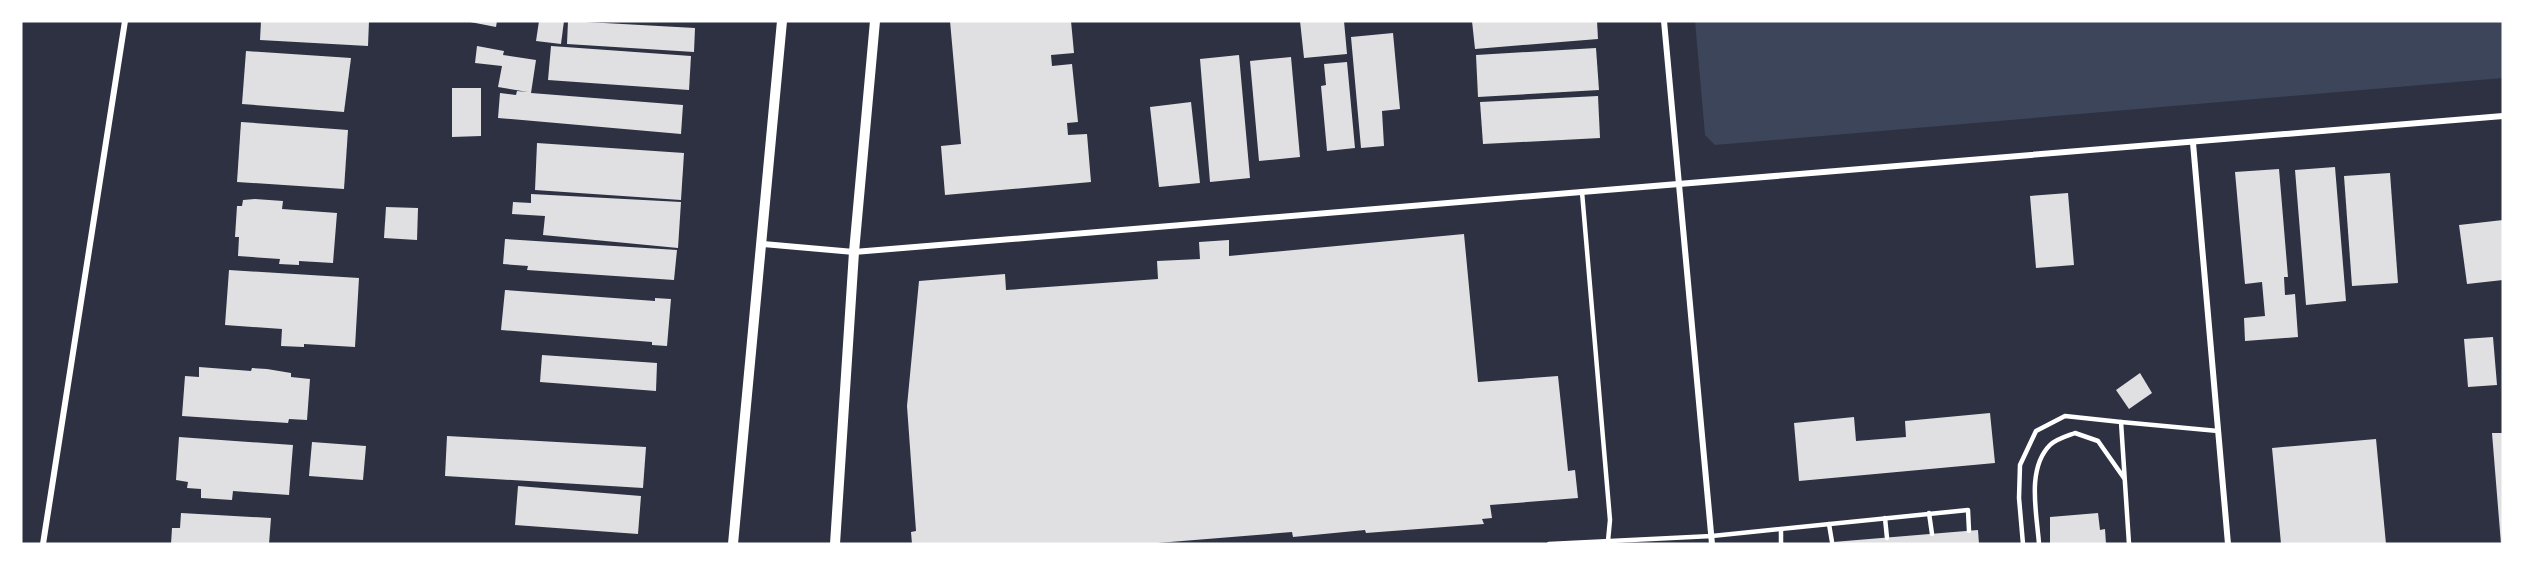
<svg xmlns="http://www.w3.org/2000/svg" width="2524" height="565" font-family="'DM Sans',sans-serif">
<rect width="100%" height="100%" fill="#2d3142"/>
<polygon fill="#3c4559" points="1695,21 2503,21 2503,78 1715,145 1705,135"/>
<g fill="#e0e0e3">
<polygon points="261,21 369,21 368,46 260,40"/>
<polygon points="465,21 497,21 496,27"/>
<polygon points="539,21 564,21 561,44 536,41"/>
<polygon points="568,21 695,28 694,52 567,44"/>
<polygon points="950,21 1071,21 1074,53 1051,55 1052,66 1072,64 1078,122 1067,123 1068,135 1087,134 1091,182 945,195 941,146 961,144"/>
<polygon points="1300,21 1344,21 1347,54 1304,58"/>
<polygon points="1472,21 1597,21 1598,39 1475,49"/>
<polygon points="1393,33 1400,109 1382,111 1384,146 1361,148 1351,37"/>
<polygon points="477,46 504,51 503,55 536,60 531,93 683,105 681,134 498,118 500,93 516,95 517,91 528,92 498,87 502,66 475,63"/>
<polygon points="551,46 691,56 689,90 548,80"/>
<polygon points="1596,48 1599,90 1478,97 1476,55"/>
<polygon points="246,51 351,58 344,112 242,104"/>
<polygon points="1239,55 1250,178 1210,182 1200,59"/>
<polygon points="1291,57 1300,157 1259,161 1250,61"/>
<polygon points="1347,62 1355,148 1327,151 1321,86 1326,85 1324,64"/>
<polygon points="452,88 481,88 481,136 452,137"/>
<polygon points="1598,96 1600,138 1483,144 1480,102"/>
<polygon points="1191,102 1200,183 1159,187 1150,107"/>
<polygon points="241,122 348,130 344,189 237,182"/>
<polygon points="537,143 684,153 681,200 535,190"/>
<polygon points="2335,167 2346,301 2306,305 2295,170"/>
<polygon points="2279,169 2288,277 2284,277 2285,295 2295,294 2298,337 2245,341 2244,318 2265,316 2262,282 2245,284 2235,172"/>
<polygon points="2390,173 2398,283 2352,286 2344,176"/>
<polygon points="2068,193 2074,265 2036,268 2030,196"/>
<polygon points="531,194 681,202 678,248 543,235 545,216 512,214 513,202 531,203"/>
<polygon points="255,199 283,201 282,209 337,213 333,263 299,261 299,265 279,264 280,259 238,256 239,237 235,237 237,206 242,206 243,200"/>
<polygon points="386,207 418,208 417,240 384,238"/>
<polygon points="2503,220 2503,280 2467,284 2459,225"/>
<polygon points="1464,234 1478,382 1558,376 1568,471 1575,470 1578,498 1490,505 1492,518 1482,519 1484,524 1366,533 1365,530 1293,537 1292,532 1145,544 912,544 911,532 916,531 907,406 919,281 1005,274 1006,290 1158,279 1157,261 1200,259 1199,242 1229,240 1229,256"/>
<polygon points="505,239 677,250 674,280 527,270 528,266 503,264"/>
<polygon points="229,270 359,278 355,347 304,344 304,347 281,346 282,329 225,325"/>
<polygon points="505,290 655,301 655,298 671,299 667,346 652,345 652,342 501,330"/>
<polygon points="2493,337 2497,385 2468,387 2464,339"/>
<polygon points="542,355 657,363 656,391 540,382"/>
<polygon points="199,367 251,371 252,368 267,369 291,373 291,377 310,379 307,420 289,419 288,423 182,416 185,376 199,377"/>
<polygon points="2140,373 2152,393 2129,409 2116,390"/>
<polygon points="1990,413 1995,463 1799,481 1794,423 1854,417 1856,441 1906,437 1905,421"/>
<polygon points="2492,433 2503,433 2503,543 2501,544"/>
<polygon points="447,436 646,447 643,488 445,476"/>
<polygon points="179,437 293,445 289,495 233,491 232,500 201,498 201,489 187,488 188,482 176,480"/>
<polygon points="2376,439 2386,544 2281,544 2272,448"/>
<polygon points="312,442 366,446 363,480 309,476"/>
<polygon points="518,486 641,496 638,534 515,525"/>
<polygon points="181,513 271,518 269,544 171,544 172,528 180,528"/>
<polygon points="2098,513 2100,530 2105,529 2106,544 2050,544 2050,517"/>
<polygon points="1978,530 1979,544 1833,544 1833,542"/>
</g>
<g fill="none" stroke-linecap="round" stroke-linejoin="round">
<g stroke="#fff" stroke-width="4.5">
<polyline points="1582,192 1610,520 1608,541"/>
<polyline points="1929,513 1932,534"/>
<polyline points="1885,518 1887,538"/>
<polyline points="1829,524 1832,542"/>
<polyline points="1781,529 1781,544"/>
<polyline points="1549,544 1712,536 1968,510 1969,531"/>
<polyline points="2023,544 2019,498 2020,465 2036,431 2065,416 2121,422"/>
<path d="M2039 544C2037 514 2026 469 2050 445 2056 439 2067 436 2075 433L2098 441 2124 478"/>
<polyline points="2129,544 2121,422 2218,431"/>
</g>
<g stroke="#fff" stroke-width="6">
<polyline points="1664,21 1712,544"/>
<polyline points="2193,143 2228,544"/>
<polyline points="763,244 854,252 2503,116"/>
<polyline points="43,544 125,21"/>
</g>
<g stroke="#fff" stroke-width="10">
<polyline points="733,544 782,21"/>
<polyline points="835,544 854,252 875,21"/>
</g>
</g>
<rect width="2524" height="565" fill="none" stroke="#ffffff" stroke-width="45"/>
</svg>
